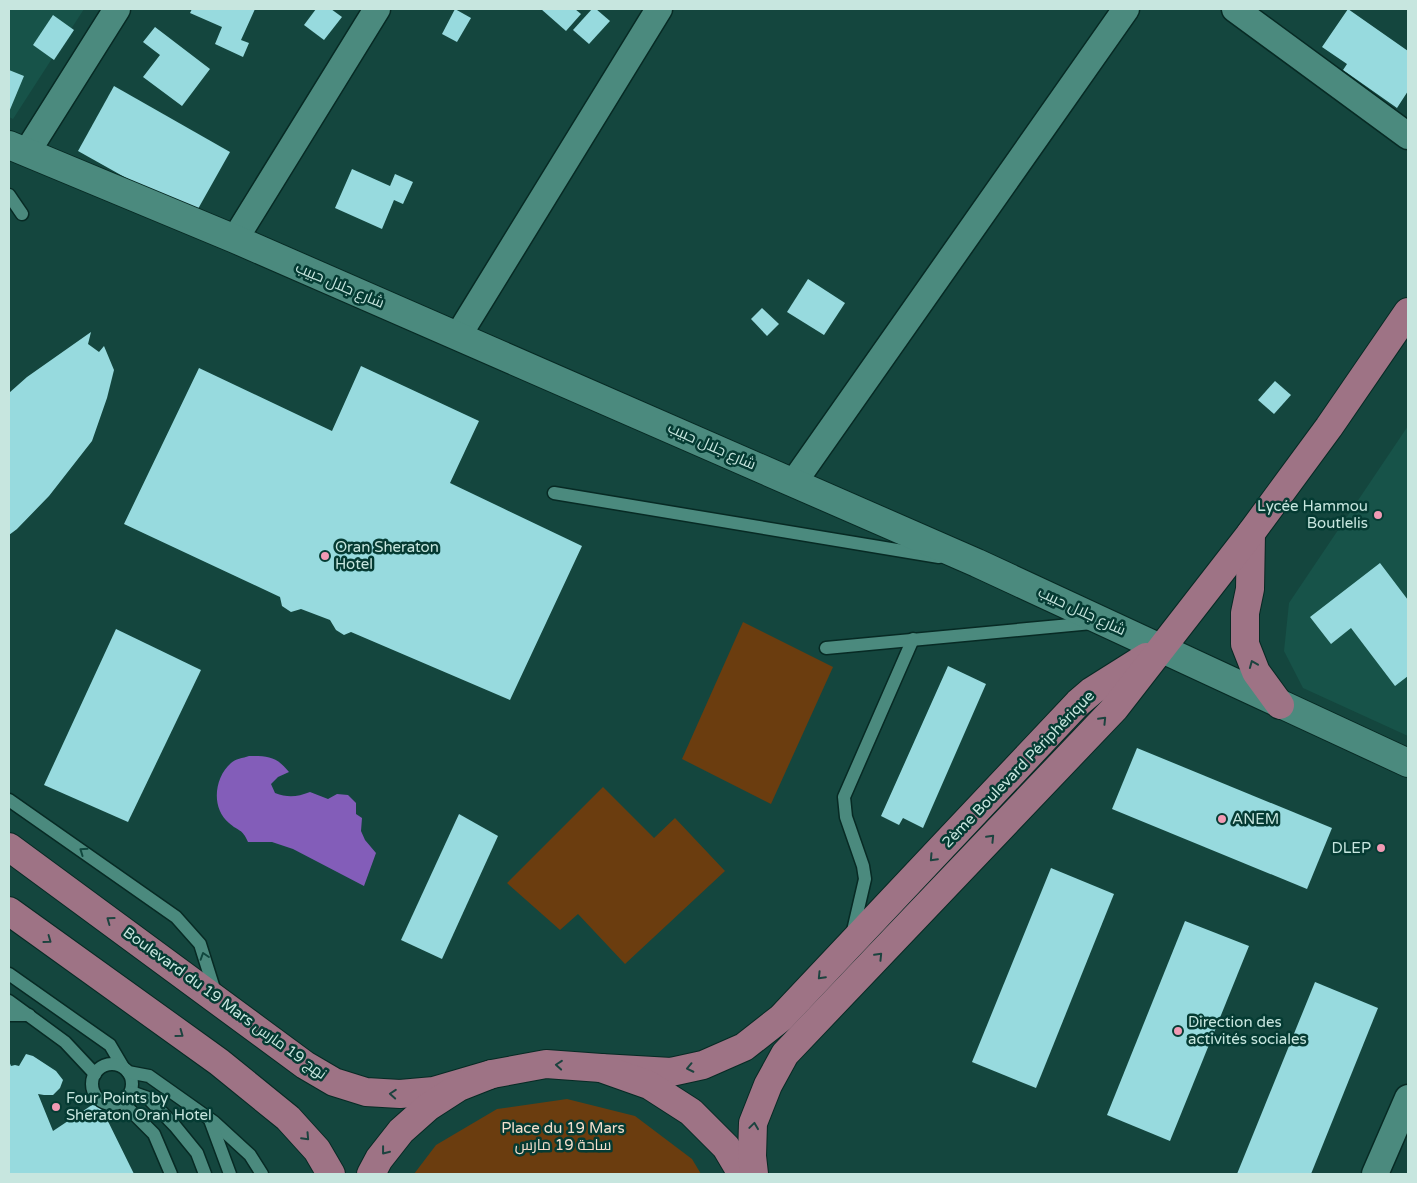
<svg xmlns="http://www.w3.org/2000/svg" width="1417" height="1183" font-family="'Varela Round',Cairo,sans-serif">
<rect width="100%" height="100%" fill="#14463e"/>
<g fill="#175349">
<polygon points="9,9 84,9 13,119 9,117"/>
<polygon points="1408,426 1408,736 1303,688 1284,651 1289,603"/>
</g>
<g fill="#6b3d0f">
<polygon points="743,622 833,667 771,804 682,759"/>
<polygon points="603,787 654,838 675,818 725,871 625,964 578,914 560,930 507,883"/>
<polygon points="567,1099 635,1116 692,1159 701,1174 414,1174 436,1145 497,1109"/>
</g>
<path fill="#835db9" d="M249 756C268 756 276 756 289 772L278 777 271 784 275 793C288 798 297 797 310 792L328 799 337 794 348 795 356 803V814L362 818 361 831 365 840 376 853 364 886 293 849 272 842H248C242 828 239 832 229 823 211 808 214 778 231 763 235 759 243 758 249 756Z"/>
<g fill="#97dade">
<polygon points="192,9 255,9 241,40 249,43 243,57 215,44 222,27 190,13"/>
<polygon points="316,9 331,9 342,17 324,40 304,25"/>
<polygon points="455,9 471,18 457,42 442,34"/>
<polygon points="541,9 575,9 581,14 566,31"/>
<polygon points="592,9 596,9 610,21 589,44 573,30"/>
<polygon points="1348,9 1408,51 1408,91 1397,108 1343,70 1347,64 1322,47"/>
<polygon points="53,15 74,30 54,60 33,45"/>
<polygon points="155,27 210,69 182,106 143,77 160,55 143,42"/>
<polygon points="9,70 24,76 9,112"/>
<polygon points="114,86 230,152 194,216 78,151"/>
<polygon points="352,169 390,186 395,174 413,182 403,204 394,200 382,229 335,208"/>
<polygon points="808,279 845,303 824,335 787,312"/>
<polygon points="762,308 779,324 767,336 751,319"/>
<polygon points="91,332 88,344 99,352 104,346 114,370 107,398 92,441 49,496 17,529 9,535 9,393 27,377"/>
<polygon points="361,366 479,421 450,483 582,546 510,700 351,632 344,635 336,630 330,620 301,609 291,612 282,606 280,597 124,524 199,368 332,431"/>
<polygon points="1275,381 1291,395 1274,414 1258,400"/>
<polygon points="1380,563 1408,600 1408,676 1395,686 1351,628 1331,644 1310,617"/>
<polygon points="116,629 201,670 128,822 44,785"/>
<polygon points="948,666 986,684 923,828 903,818 899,825 881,816"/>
<polygon points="1137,748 1332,828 1307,889 1112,809"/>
<polygon points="459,814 498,836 442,959 401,940"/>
<polygon points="1051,868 1114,894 1036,1088 972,1062"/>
<polygon points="1185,921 1249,946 1170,1141 1107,1115"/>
<polygon points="1315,982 1378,1008 1311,1174 1237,1174"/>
<polygon points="26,1054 33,1056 56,1071 63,1080 60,1088 53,1095 44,1095 38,1094 53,1131 98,1101 134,1174 9,1174 9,1061 11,1066 15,1065 19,1066"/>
</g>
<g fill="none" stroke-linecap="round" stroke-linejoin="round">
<defs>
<g id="service">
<polyline points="9,195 22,214"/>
<polyline points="554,493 939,557"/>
<polyline points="826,648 1092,623"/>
<polyline points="9,800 176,917 200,944 216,995"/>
<polyline points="852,935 865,879 863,866 846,817 844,797 913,639"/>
<polyline points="9,974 110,1045 123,1067"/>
<polyline points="9,1001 65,1042 95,1074"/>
<polyline points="9,1015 29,1015"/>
<circle cx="112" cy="1084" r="20"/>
<polyline points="128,1072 149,1076 214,1122 250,1155 262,1174"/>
<polyline points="131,1092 148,1098 175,1126 197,1153 205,1174"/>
<polyline points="122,1102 154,1134 171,1174"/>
<polyline points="210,1120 230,1174"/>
</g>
<g id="minor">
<polyline points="1235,9 1408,136"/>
<polyline points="27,152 117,9"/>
<polyline points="235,239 377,9"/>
<polyline points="458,336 659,9"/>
<polyline points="794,482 1126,9"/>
<polyline points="1375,1174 1408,1098"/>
</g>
<polyline id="tertiary" points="9,145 235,239 977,563 1408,763"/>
<g id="primary">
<polyline points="1251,533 1250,589 1245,613 1245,644 1256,672 1280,705"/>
<polyline points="9,847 305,1065 334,1082 366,1092 400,1094 434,1091 492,1074"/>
<polyline points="9,911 219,1062 288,1118 317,1150 331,1174"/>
<polyline points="601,1068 671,1072 703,1065 744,1047 781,1018 1078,703 1092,691 1146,657"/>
<polyline points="371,1174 379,1159 401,1131 428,1107 459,1087 492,1074 546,1064 601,1068 649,1085 691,1112 726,1147 742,1174"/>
<polyline points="754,1174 752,1156 753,1123 768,1085 785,1054 1115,708 1251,533 1329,427 1408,312"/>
</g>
</defs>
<use href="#service" stroke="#072a24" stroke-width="15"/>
<use href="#minor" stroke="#072a24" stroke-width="29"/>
<use href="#tertiary" stroke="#072a24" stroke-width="30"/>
<use href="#primary" stroke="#072a24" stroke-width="30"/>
<use href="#service" stroke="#4b8a7e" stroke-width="12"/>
<use href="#minor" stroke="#4b8a7e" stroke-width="26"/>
<use href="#tertiary" stroke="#4b8a7e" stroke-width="28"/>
<use href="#primary" stroke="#9e7385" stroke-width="28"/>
</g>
<defs><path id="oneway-chevron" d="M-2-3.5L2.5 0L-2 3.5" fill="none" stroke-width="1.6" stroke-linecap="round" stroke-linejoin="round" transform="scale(1.25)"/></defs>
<g stroke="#1c433f">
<use href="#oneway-chevron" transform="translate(1253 664) rotate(-112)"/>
<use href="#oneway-chevron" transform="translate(1103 720) rotate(-46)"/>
<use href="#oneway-chevron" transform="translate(991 838) rotate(-46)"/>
<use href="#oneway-chevron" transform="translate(933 858) rotate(133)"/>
<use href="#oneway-chevron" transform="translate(110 920) rotate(-144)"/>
<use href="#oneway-chevron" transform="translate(48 940) rotate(36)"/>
<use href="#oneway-chevron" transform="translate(879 956) rotate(-46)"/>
<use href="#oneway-chevron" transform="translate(821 976) rotate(134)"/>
<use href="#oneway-chevron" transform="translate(180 1034) rotate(36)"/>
<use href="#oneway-chevron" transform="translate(559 1065) rotate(-175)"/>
<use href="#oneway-chevron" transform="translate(690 1068) rotate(168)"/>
<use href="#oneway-chevron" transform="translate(393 1094) rotate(-176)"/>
<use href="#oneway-chevron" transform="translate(754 1126) rotate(-82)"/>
<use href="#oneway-chevron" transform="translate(306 1137) rotate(47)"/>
<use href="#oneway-chevron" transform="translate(385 1151) rotate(128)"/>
</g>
<g stroke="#10473e">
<use href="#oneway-chevron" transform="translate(83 851) rotate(-145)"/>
<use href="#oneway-chevron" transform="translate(204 956) rotate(-108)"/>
</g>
<g fill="#f19ab4" stroke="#053b33" stroke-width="2">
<circle cx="1378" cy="515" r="5"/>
<circle cx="325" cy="556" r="5"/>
<circle cx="1222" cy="819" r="5"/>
<circle cx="1381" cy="848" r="5"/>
<circle cx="1178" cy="1031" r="5"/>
<circle cx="56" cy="1107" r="5"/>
</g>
<g text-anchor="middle" stroke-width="5" stroke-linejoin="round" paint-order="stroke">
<g font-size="15" fill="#c7e6df" stroke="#053b33">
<text transform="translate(340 285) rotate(23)" y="5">شارع جلال حبيب</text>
<text transform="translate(712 446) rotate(24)" y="5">شارع جلال حبيب</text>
<text transform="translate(1082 611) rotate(25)" y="5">شارع جلال حبيب</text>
<text transform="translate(1018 769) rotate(-46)" y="5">2ème Boulevard Périphérique</text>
<text transform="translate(225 1003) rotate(36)" y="5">Boulevard du 19 Mars نهج 19 مارس</text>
</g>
<g font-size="15" fill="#c7e6df" stroke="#053b33" text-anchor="start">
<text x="1368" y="511" text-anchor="end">Lycée Hammou<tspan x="1368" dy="17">Boutlelis</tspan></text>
<text x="335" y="552">Oran Sheraton<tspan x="335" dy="17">Hotel</tspan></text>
<text x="1232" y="824">ANEM</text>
<text x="1371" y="853" text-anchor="end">DLEP</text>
<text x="1188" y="1027">Direction des<tspan x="1188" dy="17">activités sociales</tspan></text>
<text x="66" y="1103">Four Points by<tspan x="66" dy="17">Sheraton Oran Hotel</tspan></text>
</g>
<g font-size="15" fill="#f4decc" stroke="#053b33">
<text x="563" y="1133">Place du 19 Mars<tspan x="563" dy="17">ساحة 19 مارس</tspan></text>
</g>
</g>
<rect width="1417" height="1183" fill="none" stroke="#c7e6df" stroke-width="20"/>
</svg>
